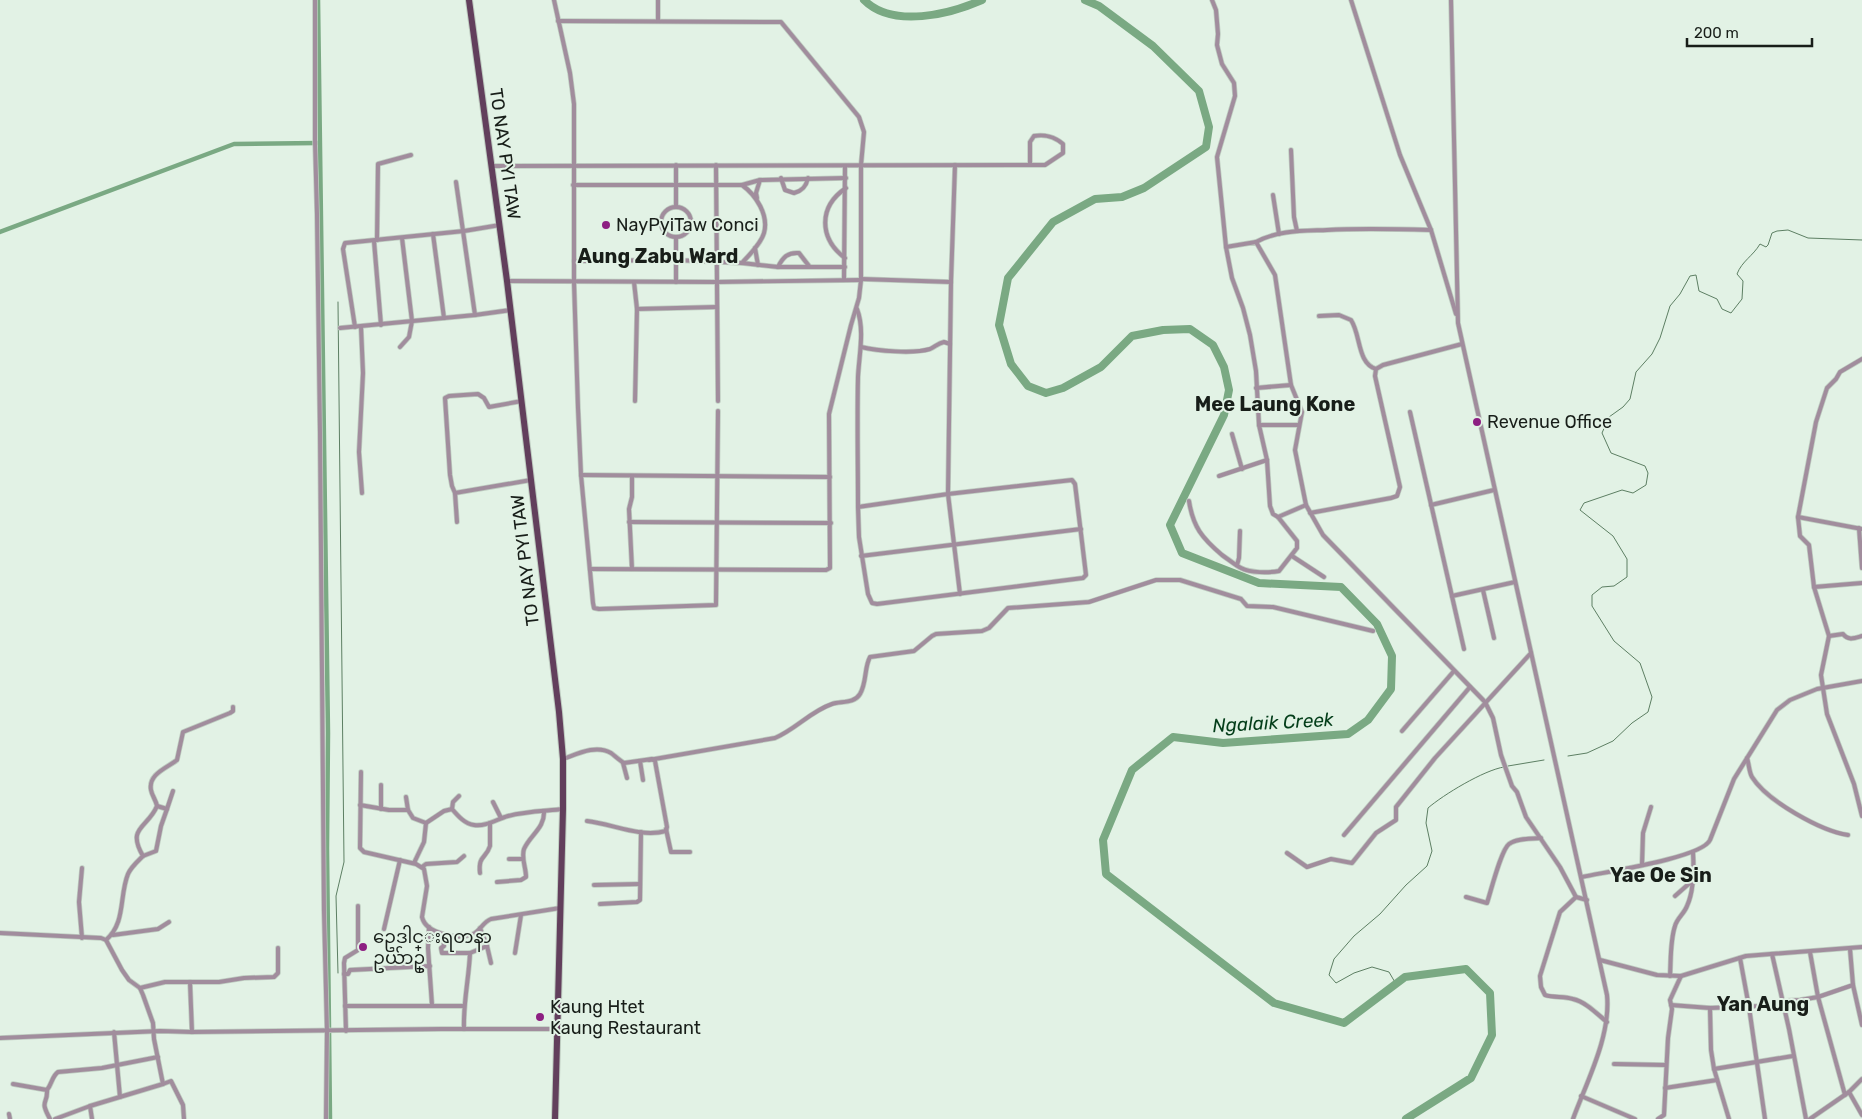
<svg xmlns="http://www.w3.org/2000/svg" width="1862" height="1119" font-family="Rubik,'Noto Sans Myanmar',sans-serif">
<rect width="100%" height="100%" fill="#e2f2e5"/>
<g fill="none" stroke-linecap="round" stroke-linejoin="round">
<g stroke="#5d7f63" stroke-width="1">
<path d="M1568 756 1587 753 1613 741 1632 723 1648 712 1652 697 1640 663 1614 641 1592 606V595L1602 587 1614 586 1627 577V559L1613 536 1580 510 1584 503 1622 490 1633 493 1646 485 1648 473 1645 466 1611 453 1602 433 1609 417 1623 407 1630 399 1636 372 1652 354 1660 338 1670 306 1680 294 1690 276 1696 275 1699 291 1717 299 1722 309 1731 313 1742 299 1743 281 1737 274C1742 261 1753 256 1760 244L1766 247 1768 245 1772 233 1777 231 1788 230 1808 238 1862 240"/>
<polyline points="1508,766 1544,760"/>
<polyline points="338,973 336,896 344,862 338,302"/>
<path d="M1396 984 1389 972 1372 967 1354 973 1336 983 1329 975 1334 959 1354 936 1380 914 1406 885 1427 866 1432 851 1426 823 1428 808C1443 795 1484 770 1504 767"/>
</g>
<g stroke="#7aa983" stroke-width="4.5">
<polyline points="318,0 328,733 327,849 330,1119"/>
<polyline points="0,232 234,144 318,143"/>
</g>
<g stroke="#7aa983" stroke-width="8">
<path d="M864 0C893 29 950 14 982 0"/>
<polyline points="1085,0 1099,6 1153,46 1199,91 1209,127 1206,147 1144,188 1122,197 1095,199 1053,222 1008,278 999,325 1011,364 1028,386 1046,393 1063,388 1101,367 1132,336 1163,330 1190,329 1213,345 1224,367 1229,390 1224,415 1170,525 1182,553 1259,583 1341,587 1377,624 1392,656 1391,689 1368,720 1348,734 1223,743 1173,737 1132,770 1103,840 1106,874 1274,1003 1344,1023 1405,977 1466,969 1490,993 1492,1035 1471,1078 1406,1119"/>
</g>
<defs>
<g id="street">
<polyline points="315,0 315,141 317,214 320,432 324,911 327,1031 326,1119"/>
<polyline points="554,0 570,73 574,104 574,282 578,408 581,475 593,603 594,608 599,609 716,605 718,411"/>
<polyline points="1351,0 1400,155 1431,230 1456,314"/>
<path d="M1451 0 1458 323 1607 995C1611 1036 1587 1081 1573 1119"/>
<polyline points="558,21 781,22 859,117 864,132 861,165 861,280 859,298 851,325 829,414 830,568 826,570 590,569"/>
<polyline points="658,21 658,0"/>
<polyline points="1291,150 1294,217 1297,231"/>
<polyline points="716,165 718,401"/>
<polyline points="955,165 951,282 948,494 960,594"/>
<path d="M492 166 1045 165 1063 153V144C1055 137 1044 134 1034 136L1030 142V164"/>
<path d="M781 178 785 190 794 193C802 191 806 187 808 178"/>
<path d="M573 185H742C756 195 769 215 764 233 761 244 749 255 742 263L675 260 574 261"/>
<polyline points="742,185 760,180 846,178"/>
<polyline points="1273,195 1279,234"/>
<polyline points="757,198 756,193 760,180"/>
<polyline points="676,207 676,165"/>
<circle cx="676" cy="222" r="15"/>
<polyline points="433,234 444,318"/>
<polyline points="676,237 676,282"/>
<polyline points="377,240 378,164 411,155"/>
<polyline points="374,241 381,325"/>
<path d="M1256 242C1278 230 1303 231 1327 230 1362 228 1397 229 1431 230"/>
<polyline points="1226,247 1256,242 1275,275 1291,385 1302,412 1295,450 1306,505 1323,535 1485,702 1493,718 1501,755 1512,786 1517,792 1526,817 1560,867 1576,897 1587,900"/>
<polyline points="755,248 758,265"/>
<path d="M845 258C819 238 818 207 846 188"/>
<polyline points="742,263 778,267 845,267"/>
<path d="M778 267C783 257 788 252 799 253L809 266"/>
<polyline points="844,279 845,166"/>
<polyline points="861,279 951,282"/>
<polyline points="507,281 717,282 861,280"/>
<polyline points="634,282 637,309 635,401"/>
<polyline points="637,309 717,307"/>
<path d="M857 309C865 330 859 355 858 377 857 420 858 464 858 507L859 537 868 594 872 603 877 604 1083 578 1086 575 1075 484 1072 480 948 494 858 507"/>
<polyline points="475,315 511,310"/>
<path d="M1319 316 1339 315 1351 320C1361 335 1357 363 1376 369"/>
<polyline points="355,327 343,249 345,243 464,231 500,225"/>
<polyline points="361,327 363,373 359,452 362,493"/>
<polyline points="340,328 475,315 456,182"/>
<polyline points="400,347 409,337 412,321 402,238"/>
<path d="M861 347C877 351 914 354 930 349 935 347 938 343 944 342L950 344"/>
<polyline points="1862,359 1840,372 1836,379 1827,388 1816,422 1798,517 1800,536 1809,545 1814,587 1829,636 1821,675 1827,714 1854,784 1862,816"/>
<polyline points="1256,388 1291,385"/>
<polyline points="1410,412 1464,649"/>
<polyline points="1259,425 1298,425"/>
<polyline points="1232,434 1242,469"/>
<polyline points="581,475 830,477"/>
<polyline points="632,476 632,497 629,509 632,569"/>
<polyline points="1219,476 1267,460"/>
<polyline points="455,493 531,480"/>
<path d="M1189 501C1193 527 1202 538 1222 555 1228 559 1235 565 1241 568 1251 573 1268 573 1279 571L1297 548V541L1278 517 1273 514 1270 506 1267 460 1259 425 1256 371 1250 335 1243 308 1232 278 1226 247 1217 157 1235 96 1234 83 1222 64 1217 45 1218 34 1216 10 1212 0"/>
<polyline points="1431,505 1494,490"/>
<polyline points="1310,513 1391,498 1397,496 1400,487 1375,376 1376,369 1383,365 1462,344"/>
<polyline points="1278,517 1306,505"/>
<polyline points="1798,517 1862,529"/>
<polyline points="457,522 455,493 452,486 450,475 445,398 449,396 478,394 484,398 489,407 522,401"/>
<polyline points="629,522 831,523"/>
<polyline points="1859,528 1862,568"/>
<polyline points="861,556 1081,529"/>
<polyline points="1292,556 1324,577"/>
<polyline points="1237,565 1239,558 1240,531"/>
<polyline points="1814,587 1862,583"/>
<polyline points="1483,590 1494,638"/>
<polyline points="1452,596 1515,582"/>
<path d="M1829 636 1843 634C1848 641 1855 638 1862 636"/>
<polyline points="1402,731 1454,671"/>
<path d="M1747 758C1749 764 1749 772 1752 777 1767 801 1821 831 1848 835"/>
<path d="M563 759C577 754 596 744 611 753 615 756 619 760 624 763L652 759 655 761 667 827 666 831C640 838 613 824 587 821"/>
<path d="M649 760 775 738C796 729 811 711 832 704 841 701 854 704 860 694 867 682 864 668 870 657L914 651 932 636 936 634 982 631 989 628 1008 608 1089 602 1156 580H1180L1241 599 1247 606 1273 607 1373 631"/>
<polyline points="640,761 643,780"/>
<polyline points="623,763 627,778"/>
<path d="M361 772 360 848 364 852 416 864 424 869 427 886 422 917C426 934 458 940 473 934 480 931 483 922 491 919L560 908"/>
<polyline points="381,785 381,809"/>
<polyline points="406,797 408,810"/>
<polyline points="493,802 501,818"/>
<path d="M360 805 389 810H408L413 818 426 823 444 811 452 809C458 816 465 824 474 825 486 827 497 819 508 816 526 811 545 811 563 809"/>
<polyline points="157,806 167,809 173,791"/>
<polyline points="452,809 453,802 459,796"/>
<polyline points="666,829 671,852 690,852"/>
<polyline points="1344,835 1470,687"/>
<polyline points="1287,853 1307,867 1331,859 1352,863 1376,833 1396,820 1396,807 1435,758 1531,653"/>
<polyline points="143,856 156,851 161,826 167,809"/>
<polyline points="509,859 523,859"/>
<polyline points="414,863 424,842 426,823"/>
<polyline points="1642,865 1643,833 1651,807"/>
<polyline points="422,867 426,864 457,862 464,856"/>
<polyline points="82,868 79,902 82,938"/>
<path d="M480 873C478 855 486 859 490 846V823"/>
<path d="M1582 877C1604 872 1702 858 1710 840L1734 779 1777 710 1790 700 1817 689 1862 681"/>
<path d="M497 882 521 880 526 877C526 867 521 858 524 849 530 835 545 828 544 811"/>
<polyline points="594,885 640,884"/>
<polyline points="1675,896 1692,881"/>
<path d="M1466 897 1487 903C1491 891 1501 850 1509 844 1517 838 1531 839 1541 838"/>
<path d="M1576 897 1560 912 1540 976 1541 987 1545 995C1554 998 1564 996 1573 999 1586 1002 1597 1014 1607 1022"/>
<polyline points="600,904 637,902 640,900 641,832"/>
<polyline points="429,927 428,948 432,1005"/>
<polyline points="480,928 487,946 491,963"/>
<polyline points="384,929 400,860"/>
<polyline points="0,933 101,938 106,940 122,970 129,980 140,988 143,995 153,1023 154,1039 163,1084 90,1106 55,1119"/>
<polyline points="443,934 444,946 441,948 442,953 470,953 487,946"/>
<polyline points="113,935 158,929 169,922"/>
<path d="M106 940C126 923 119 896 128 874 131 867 138 861 143 856 126 827 148 828 157 806 156 800 152 796 151 790 148 774 167 768 177 760L183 732 230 713 233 711V707"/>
<polyline points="1850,949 1853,985 1862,1025"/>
<polyline points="1810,952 1818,997 1845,1095"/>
<polyline points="515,953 521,915"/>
<polyline points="1772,954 1789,1029 1806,1119"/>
<polyline points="1740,958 1749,1007 1765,1119"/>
<polyline points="1600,960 1657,975 1681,976 1746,956 1862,947"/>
<polyline points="344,974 348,974 350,970 430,966"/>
<path d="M1670 976C1671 960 1670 941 1675 926 1677 918 1684 914 1687 906 1694 891 1694 869 1693 852"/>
<polyline points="190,982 192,1032"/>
<polyline points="140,988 165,982 219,982 244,978 274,977 278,973 278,948"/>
<polyline points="1671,1005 1710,1008 1758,1006 1773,1004 1781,1001 1800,1000 1818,997 1853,985"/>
<polyline points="345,1006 464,1006"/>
<polyline points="1710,1008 1711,1050 1714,1069 1729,1119"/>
<path d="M464 1029C463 1003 469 978 470 953"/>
<polyline points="346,1031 344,963 345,958 358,950 358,906"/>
<polyline points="114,1032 120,1097"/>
<polyline points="0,1038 160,1031 192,1032 441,1029 557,1029"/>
<polyline points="1614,1064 1666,1065"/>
<polyline points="1714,1069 1793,1056"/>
<polyline points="13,1084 47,1090"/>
<polyline points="163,1084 171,1081 183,1105 184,1119"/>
<polyline points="1665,1088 1717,1080"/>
<polyline points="1849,1092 1862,1115"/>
<polyline points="1581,1096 1635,1119"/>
<polyline points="90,1106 92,1119"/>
<polyline points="9,1114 10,1119"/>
<path d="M50 1119C39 1099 48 1105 47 1090 52 1084 52 1076 58 1072L102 1068 158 1057"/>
<polyline points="1658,1119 1664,1115 1668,1038 1672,1009 1670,1000 1681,976"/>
<polyline points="1810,1119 1849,1092 1862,1079"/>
</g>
<polyline id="primary" points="469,0 507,281 559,712 563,759 563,809 555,1119"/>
</defs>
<use href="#street" stroke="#beccc0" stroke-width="5.5"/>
<use href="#primary" stroke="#beccc0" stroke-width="8"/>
<use href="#street" stroke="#a18d9d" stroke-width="4"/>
<use href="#primary" stroke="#623f5c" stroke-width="6"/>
</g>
<g fill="#8d1f82" stroke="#e2f2e5" stroke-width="2">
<circle cx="606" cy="225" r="5"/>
<circle cx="1477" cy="422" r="5"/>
<circle cx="363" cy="947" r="5"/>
<circle cx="540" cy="1017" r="5"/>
</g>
<g text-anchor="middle" stroke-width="4" stroke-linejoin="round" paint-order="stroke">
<g font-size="18" fill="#181e19" stroke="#e2f2e5">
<text transform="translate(505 154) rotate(82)" y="6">TO NAY PYI TAW</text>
<text transform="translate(525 560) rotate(-97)" y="6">TO NAY PYI TAW</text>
</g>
<g font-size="18" fill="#181e19" stroke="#e2f2e5" text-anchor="start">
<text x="616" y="231">NayPyiTaw Conci</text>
<text x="1487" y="428">Revenue Office</text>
<text x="373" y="943">ဥေဒါင္းရတနာ<tspan x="373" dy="21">ဥယ်ာဥ္</tspan></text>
<text x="550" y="1013">Kaung Htet<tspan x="550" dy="21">Kaung Restaurant</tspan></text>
</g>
<g font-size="19" font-style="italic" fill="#043e1a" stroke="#e2f2e5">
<text transform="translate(1273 722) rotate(-3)" y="7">Ngalaik Creek</text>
</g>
<g font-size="20" font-weight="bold" fill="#181e19" stroke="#e2f2e5">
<text x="658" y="263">Aung Zabu Ward</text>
<text x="1275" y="411">Mee Laung Kone</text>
<text x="1661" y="882">Yae Oe Sin</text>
<text x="1763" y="1011">Yan Aung</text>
</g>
</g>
<path d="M1687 38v8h125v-8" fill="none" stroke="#181e19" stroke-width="2.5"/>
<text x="1694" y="38" font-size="15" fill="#181e19" stroke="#e2f2e5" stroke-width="4" paint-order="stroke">200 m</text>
</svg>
